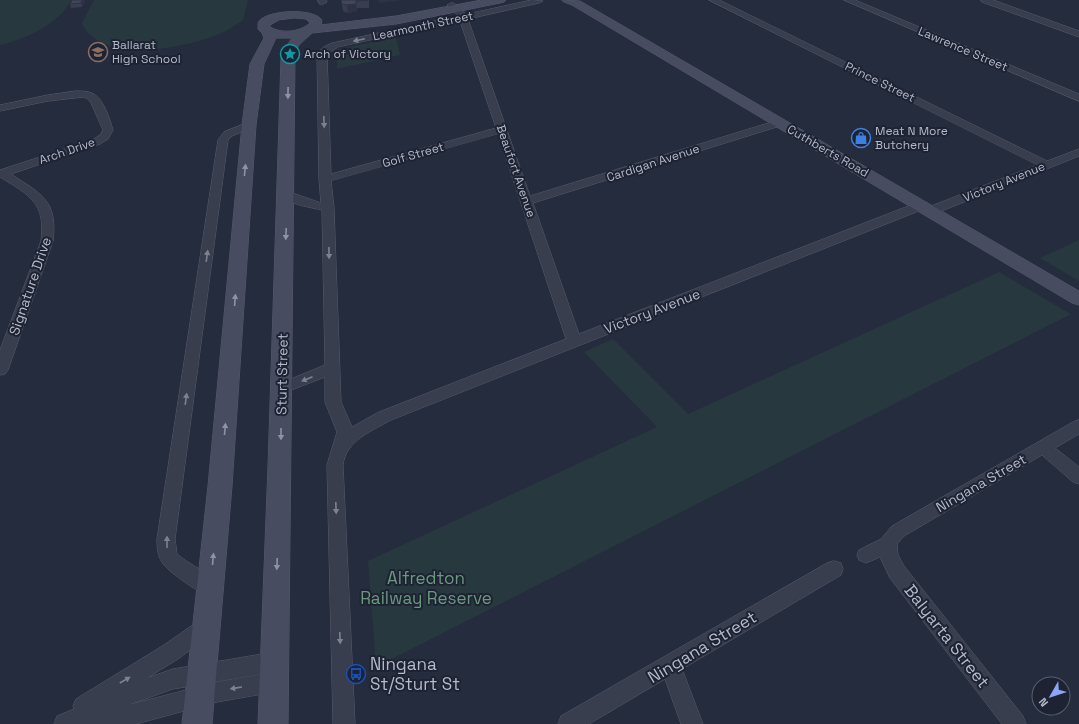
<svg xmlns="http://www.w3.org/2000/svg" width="1079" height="724" font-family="'Space Grotesk',sans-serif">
<rect width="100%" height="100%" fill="#252c3e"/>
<g fill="#27383f">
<path d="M0 0H71C61 23 24 40 0 45Z"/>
<path d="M94 0H248L243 20C238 23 233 27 228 30 194 47 119 62 89 34 86 31 84 27 82 23Z"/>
<polygon points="396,37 400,55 337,69 336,50"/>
<polygon points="1079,240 1079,281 1040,258"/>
<polygon points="999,272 1071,314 376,667 368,561 657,427 584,352 613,339 688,414"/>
</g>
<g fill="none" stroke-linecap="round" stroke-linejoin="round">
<defs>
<g id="street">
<polygon points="318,0 326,0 327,2 323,4 320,4"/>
<path d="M532 0 543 1 539 3 468 19 530 196 775 121H783L784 123 783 125 533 203 579 334 916 203H924L926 206 924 209 391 420C372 431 346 440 343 465L355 724H333L327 465 337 432 325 402V377L281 394 276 393 273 389 276 385 325 365 322 210C310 207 289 205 281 195L283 192 287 191 321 203 319 179 317 53 324 47 332 43 458 16 447 5 451 3H454L466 14ZM460 21 496 128 331 174 327 54 338 47ZM498 134 566 339 379 412 352 427 341 402 334 208 331 181Z"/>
<polygon points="709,0 719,0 1047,161 1079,149 1079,156 934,214 926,214 924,211 926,208 1037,165"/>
<polygon points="844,0 855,0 1079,94 1079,101"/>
<polygon points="981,0 993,0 1079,31 1079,37 982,2"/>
<path d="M76 91C82 91 88 91 94 94 104 100 110 120 113 130L108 139 100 144 11 174C41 194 58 200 53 241L8 370 5 374 0 375V350L41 241C46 202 29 195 0 177V170L92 140 100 135 103 130 91 103 88 99 84 97 48 101 0 111V105L48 95Z"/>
<path d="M249 122 253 123 254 125 253 127 232 136 228 140 175 539 177 554C189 565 213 574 220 587L217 593C214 594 211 595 208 595 197 592 172 574 164 565 158 558 157 549 157 539L218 140 224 132Z"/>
<polygon points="1079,420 1079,434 1055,448 1079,467 1079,484 1073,482 1042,455 904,536 897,544 898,555 904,566 1023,716 1026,724 1002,724 890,578 880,557 866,563 859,560 857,555 859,550 881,539 892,526 1073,422"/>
<polygon points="834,561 841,563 843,569 841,575 682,669 703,724 681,724 665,679 589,724 558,724 561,716 827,563"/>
<polygon points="207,617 214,620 217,626 214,632 178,659 147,678 173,669 274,652 281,655 284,662 281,669 274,672 173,689 128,705 217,682 274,672 281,675 285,682 281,689 274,692 217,702 136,724 54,724 57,716 74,709 73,706 76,699 164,645 200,620"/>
</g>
<g id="secondary">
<path d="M482 0H506L504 2 500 3 396 24 312 33 299 45 295 54 288 724H258L268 467 281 59 284 50 292 38H276L264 64 256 125 232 486 212 724H182L208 486 242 125 250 64 264 38 262 33 258 29C258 28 258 23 258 23 263 10 313 7 322 20L321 25 396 16ZM295 18 306 19 310 23C300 32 282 34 270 27V25L279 20Z"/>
<polygon points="562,0 580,1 1079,291 1079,305 1072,303 572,5 564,2"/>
</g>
</defs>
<use href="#street" stroke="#565c6c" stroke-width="1"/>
<use href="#secondary" stroke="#565c6c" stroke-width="1"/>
<use href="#street" fill="#383e4e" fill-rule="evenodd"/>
<use href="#secondary" fill="#474c61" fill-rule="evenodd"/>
</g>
<g fill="#383e51">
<polygon points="341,0 369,0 369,8 357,8 357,11 348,13 343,11"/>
<polygon points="85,1 82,7 71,8 70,4"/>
</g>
<g fill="#2e3242">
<polygon points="82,0 85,0 85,1 82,7 81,3"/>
<polygon points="378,0 403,0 379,3"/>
<polygon points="356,4 357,11 348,13 347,5"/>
</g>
<g fill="#41485e" stroke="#2e3242">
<polygon points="72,0 82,0 81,3 70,4"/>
<polygon points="341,0 368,0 356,1 356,4 347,5 342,4"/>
</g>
<defs><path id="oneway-solid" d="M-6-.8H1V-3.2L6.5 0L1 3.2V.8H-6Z"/></defs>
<g fill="#7d8292">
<use href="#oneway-solid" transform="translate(359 40) rotate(168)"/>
<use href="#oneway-solid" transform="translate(324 122) rotate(88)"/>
<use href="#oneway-solid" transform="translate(329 253) rotate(89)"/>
<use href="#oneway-solid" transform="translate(207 256) rotate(-82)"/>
<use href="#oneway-solid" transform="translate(307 379) rotate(157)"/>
<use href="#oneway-solid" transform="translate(186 399) rotate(-82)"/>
<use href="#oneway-solid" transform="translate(336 508) rotate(88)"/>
<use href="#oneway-solid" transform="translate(167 542) rotate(-90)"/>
<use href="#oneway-solid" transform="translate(340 638) rotate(88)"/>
<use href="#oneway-solid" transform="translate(125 680) rotate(-30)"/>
<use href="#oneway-solid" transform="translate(236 688) rotate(171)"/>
</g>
<g fill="#8e93a5">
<use href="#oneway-solid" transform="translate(288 93) rotate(91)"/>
<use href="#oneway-solid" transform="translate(245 170) rotate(-84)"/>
<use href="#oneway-solid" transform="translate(286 234) rotate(92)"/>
<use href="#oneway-solid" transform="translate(235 300) rotate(-86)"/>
<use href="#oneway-solid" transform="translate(225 429) rotate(-85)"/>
<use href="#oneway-solid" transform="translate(281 434) rotate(90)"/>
<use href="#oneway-solid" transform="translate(213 559) rotate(-85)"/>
<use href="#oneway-solid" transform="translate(277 564) rotate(92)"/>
</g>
<defs>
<symbol id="school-ring" viewBox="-11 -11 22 22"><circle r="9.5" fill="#1d2333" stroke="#8d6e63" stroke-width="1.5"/><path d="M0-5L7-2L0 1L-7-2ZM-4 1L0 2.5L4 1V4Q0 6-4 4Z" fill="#8d6e63"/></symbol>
<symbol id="sight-ring" viewBox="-11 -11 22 22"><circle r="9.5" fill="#1d2333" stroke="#0f9aa8" stroke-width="1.5"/><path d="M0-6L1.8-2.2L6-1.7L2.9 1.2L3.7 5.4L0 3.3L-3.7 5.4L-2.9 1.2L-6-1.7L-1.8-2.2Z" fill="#0f9aa8"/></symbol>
<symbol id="shop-ring" viewBox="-11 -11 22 22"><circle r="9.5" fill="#1d2333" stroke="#3f7fe0" stroke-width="1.5"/><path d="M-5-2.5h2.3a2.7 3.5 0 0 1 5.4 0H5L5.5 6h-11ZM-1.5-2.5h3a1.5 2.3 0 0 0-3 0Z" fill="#3f7fe0"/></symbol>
<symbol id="bus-ring" viewBox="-11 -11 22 22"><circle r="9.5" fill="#1d2333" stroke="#1a4fb4" stroke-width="1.5"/><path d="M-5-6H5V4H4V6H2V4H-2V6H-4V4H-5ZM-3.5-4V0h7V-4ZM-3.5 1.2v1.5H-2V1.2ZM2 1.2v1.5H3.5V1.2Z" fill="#1a4fb4"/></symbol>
</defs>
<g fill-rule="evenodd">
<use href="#school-ring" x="87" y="41" width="22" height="22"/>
<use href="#sight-ring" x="279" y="43" width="22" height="22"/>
<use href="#shop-ring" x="850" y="127" width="22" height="22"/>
<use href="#bus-ring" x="345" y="663" width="22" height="22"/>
</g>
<g text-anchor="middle" stroke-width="4" stroke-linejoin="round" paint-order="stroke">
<g font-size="12" fill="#b5b9c9" stroke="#1d2333">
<text transform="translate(423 26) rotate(-12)" y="4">Learmonth Street</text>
<text transform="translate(963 49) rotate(23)" y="4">Lawrence Street</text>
<text transform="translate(880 82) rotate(26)" y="4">Prince Street</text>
<text transform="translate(67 151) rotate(-19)" y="4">Arch Drive</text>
<text transform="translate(828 151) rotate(30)" y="4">Cuthberts Road</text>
<text transform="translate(413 155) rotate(-16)" y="4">Golf Street</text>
<text transform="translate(653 163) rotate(-18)" y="4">Cardigan Avenue</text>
<text transform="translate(516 171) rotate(71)" y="4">Beaufort Avenue</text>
<text transform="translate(1004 182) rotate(-22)" y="4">Victory Avenue</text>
</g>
<g font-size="12" fill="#b5b9c9" stroke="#1d2333" text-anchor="start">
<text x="112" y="49">Ballarat<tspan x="112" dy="14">High School</tspan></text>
<text x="304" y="58">Arch of Victory</text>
<text x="875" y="135">Meat N More<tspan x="875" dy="14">Butchery</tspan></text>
</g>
<g font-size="14" fill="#b5b9c9" stroke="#1d2333">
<text transform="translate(30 286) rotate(-71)" y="5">Signature Drive</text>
<text transform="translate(652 311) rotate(-21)" y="5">Victory Avenue</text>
<text transform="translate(282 374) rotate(-89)" y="5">Sturt Street</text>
<text transform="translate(981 483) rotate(-30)" y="5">Ningana Street</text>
</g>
<g font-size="17" fill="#6c997d" stroke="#1d2333">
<text x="426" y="584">Alfredton<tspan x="426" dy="20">Railway Reserve</tspan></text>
</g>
<g font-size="17" fill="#b5b9c9" stroke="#1d2333">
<text transform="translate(947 636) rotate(52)" y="6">Balyarta Street</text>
<text transform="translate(702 647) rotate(-31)" y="6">Ningana Street</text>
</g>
<g font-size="17" fill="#b5b9c9" stroke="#1d2333" text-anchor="start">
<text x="370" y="670">Ningana<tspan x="370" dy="20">St/Sturt St</tspan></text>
</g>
</g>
<g transform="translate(1051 696) rotate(231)"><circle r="19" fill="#1d2333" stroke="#5a5f6f"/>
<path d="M0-3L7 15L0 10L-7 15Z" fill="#8ca5f6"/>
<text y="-6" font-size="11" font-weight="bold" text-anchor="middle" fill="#b5b9c9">N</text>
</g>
</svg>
